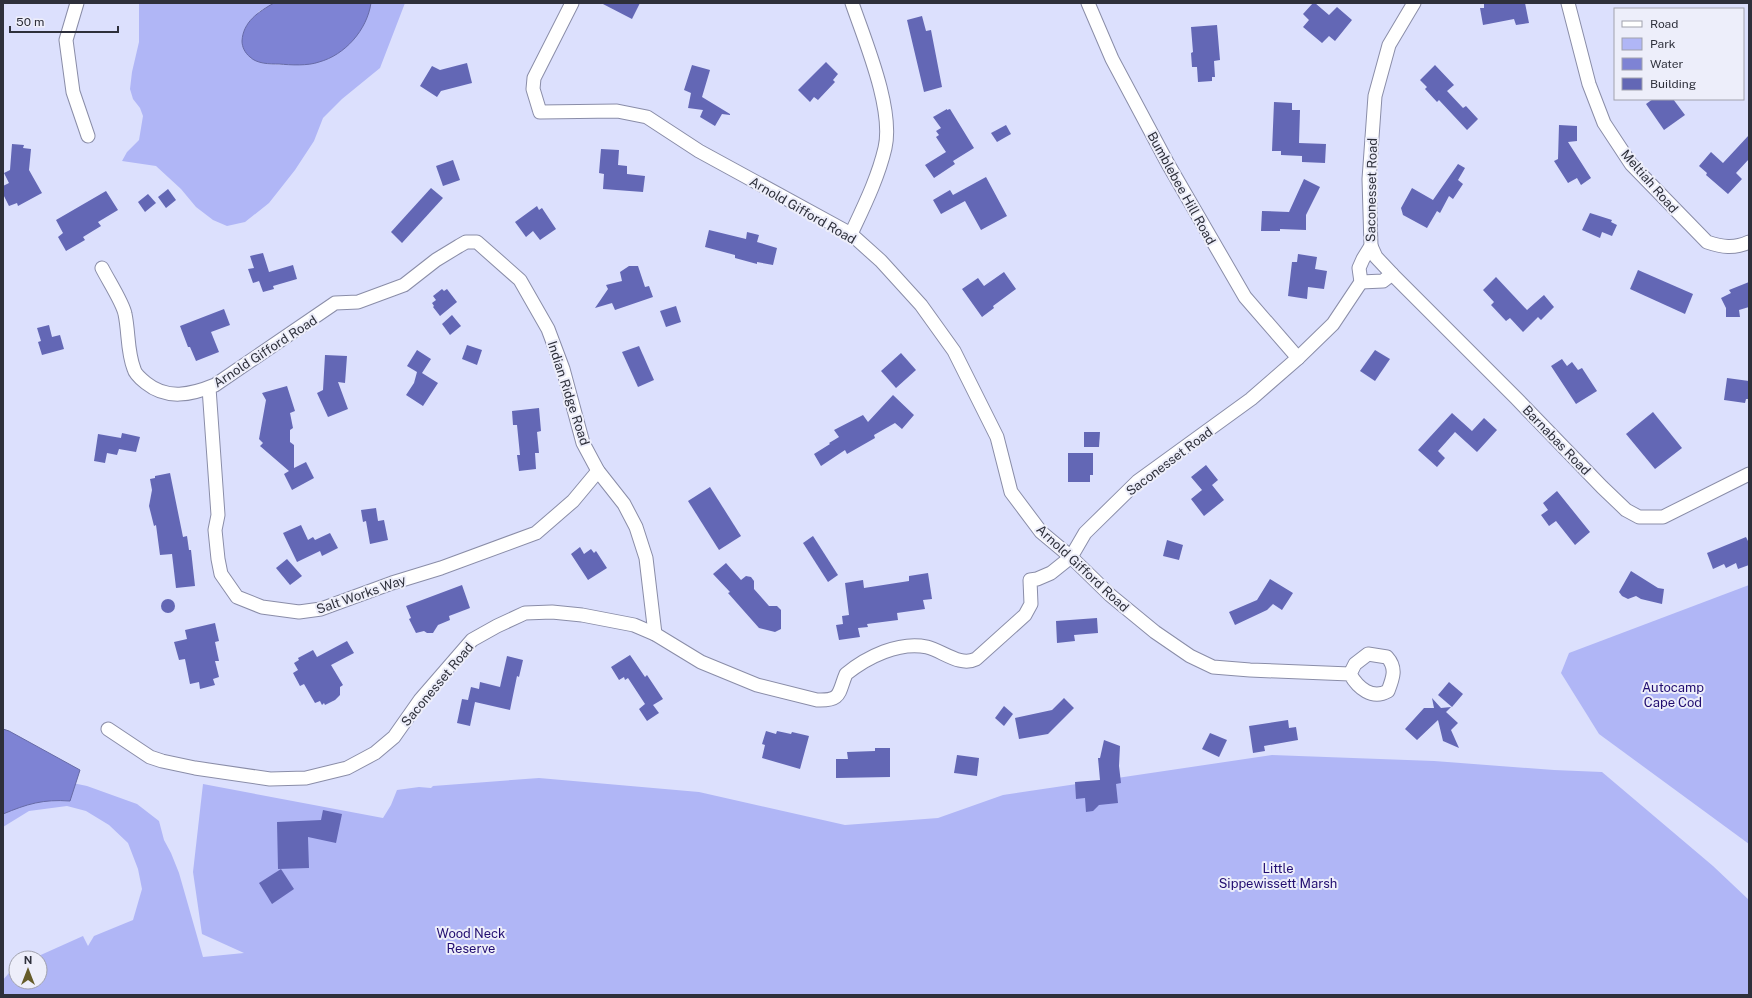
<svg xmlns="http://www.w3.org/2000/svg" width="1752" height="998" font-family="'Public Sans',sans-serif">
<rect width="100%" height="100%" fill="#dce0fd"/>
<g fill="#b0b6f6">
<polygon points="139,3 274,3 258,12 250,58 266,64 288,65 371,7 371,3 405,3 380,68 342,99 323,118 314,141 295,170 269,203 245,222 227,226 213,220 196,207 181,189 156,166 122,161 127,152 139,140 143,116 140,108 133,99 130,89 132,72 139,42"/>
<polygon points="1749,585 1749,844 1599,734 1561,673 1569,653"/>
<polygon points="1272,755 1434,761 1554,770 1602,772 1713,866 1749,900 1749,995 3,995 3,980 14,967 16,966 16,982 40,982 40,958 34,958 83,936 88,946 94,936 133,920 142,889 138,869 128,843 109,825 86,811 67,806 29,811 3,827 3,790 68,782 87,786 137,804 159,821 164,840 171,853 179,873 203,957 244,953 202,934 193,872 203,784 383,818 391,805 397,790 419,787 431,788 433,786 539,778 699,792 845,825 938,818 1003,795"/>
</g>
<g fill="#7e83d4" stroke="#666aa6">
<path d="M274 3H371C367 30 345 55 319 62 308 66 291 65 279 64 270 64 257 64 250 57 245 53 242 47 242 41 243 22 258 12 274 3Z"/>
<path d="M3 729 9 731 80 770 70 801C43 799 27 804 3 814Z"/>
</g>
<g fill="#6367b5">
<polygon points="601,3 640,3 632,19"/>
<polygon points="1313,3 1315,3 1329,15 1337,7 1352,20 1335,41 1329,36 1322,43 1303,27 1309,20 1303,14"/>
<polygon points="1484,3 1525,3 1529,23 1516,25 1514,19 1483,25 1480,8 1484,8"/>
<polygon points="922,16 926,31 931,30 942,87 924,92 907,20"/>
<polygon points="1217,25 1220,60 1214,61 1215,77 1212,77 1212,81 1198,82 1197,67 1192,67 1191,53 1193,52 1191,27"/>
<polygon points="826,62 838,74 833,80 835,82 818,100 814,97 810,102 798,90"/>
<polygon points="467,63 472,83 441,91 437,97 420,86 432,66 440,70"/>
<polygon points="692,65 710,70 702,97 730,114 730,115 722,114 715,126 700,117 703,110 688,108 691,93 684,90"/>
<polygon points="1435,65 1454,85 1447,91 1463,108 1466,106 1478,119 1467,130 1439,100 1437,102 1425,89 1427,87 1420,80"/>
<polygon points="1653,99 1673,99 1685,115 1664,130 1646,104"/>
<polygon points="1274,102 1292,103 1292,110 1300,110 1299,143 1326,144 1325,163 1302,162 1302,156 1281,155 1281,151 1272,151"/>
<polygon points="947,109 947,110 950,109 974,148 953,161 955,164 934,178 925,165 946,152 936,137 939,135 936,131 941,128 933,117"/>
<polygon points="1006,125 1011,134 997,142 991,133"/>
<polygon points="1559,125 1577,126 1577,141 1568,142 1591,178 1581,185 1577,178 1568,183 1554,161 1558,159"/>
<polygon points="1749,135 1749,159 1736,173 1742,179 1728,194 1706,175 1707,173 1699,166 1711,152 1723,163"/>
<polygon points="12,144 24,145 23,148 31,149 29,170 42,193 18,206 17,203 9,206 3,194 3,186 9,183 4,173 10,170"/>
<polygon points="601,149 619,150 618,165 627,166 627,174 645,176 643,192 603,189 604,174 599,173"/>
<polygon points="453,160 460,180 443,186 436,166"/>
<polygon points="1458,164 1465,168 1458,180 1463,184 1453,199 1449,196 1440,213 1437,211 1427,228 1403,215 1401,208 1412,188 1433,200"/>
<polygon points="986,177 1007,216 981,230 965,201 941,214 933,200 950,190 953,195"/>
<polygon points="1304,179 1320,187 1306,215 1306,230 1280,229 1280,231 1261,231 1262,211 1289,212"/>
<polygon points="431,188 443,198 402,243 391,232"/>
<polygon points="168,189 176,200 166,208 158,197"/>
<polygon points="106,191 118,210 98,222 101,226 83,237 85,240 66,251 58,237 63,233 56,220"/>
<polygon points="148,194 156,203 145,212 138,202"/>
<polygon points="537,206 539,210 542,208 556,229 540,240 533,231 526,237 515,222"/>
<polygon points="1590,213 1612,220 1611,222 1617,225 1612,236 1602,232 1600,238 1582,230"/>
<polygon points="709,230 746,239 747,232 759,235 757,242 777,248 773,265 757,262 757,264 735,258 735,255 705,247"/>
<polygon points="263,253 269,272 293,265 297,279 273,286 274,289 263,292 259,281 253,283 248,269 254,268 250,256"/>
<polygon points="1298,254 1317,257 1315,269 1327,271 1324,289 1308,287 1307,299 1288,296 1292,262 1297,262"/>
<polygon points="629,266 638,266 645,287 649,286 653,297 615,310 612,303 595,308 608,289 606,285 622,281 620,272"/>
<polygon points="1638,270 1693,294 1685,314 1630,289"/>
<polygon points="1004,272 1016,289 993,306 994,308 982,317 962,289 978,278 984,286"/>
<polygon points="1496,277 1527,310 1544,295 1554,307 1541,320 1538,317 1523,332 1510,318 1506,321 1491,305 1494,302 1483,290"/>
<polygon points="1749,282 1749,307 1739,310 1740,317 1726,317 1726,308 1721,298 1731,293 1729,290"/>
<polygon points="442,289 444,291 447,289 457,302 440,316 433,307 434,306 432,303 436,300 433,296"/>
<polygon points="676,306 681,322 666,327 660,311"/>
<polygon points="224,309 230,325 211,332 219,352 196,361 190,347 188,347 180,326"/>
<polygon points="452,315 461,326 450,335 442,324"/>
<polygon points="49,325 52,337 60,335 64,349 42,355 38,342 41,341 37,328"/>
<polygon points="467,345 482,350 477,365 462,359"/>
<polygon points="639,346 654,380 638,387 622,352"/>
<polygon points="417,350 431,359 422,373 438,383 423,406 406,395 414,383 417,372 407,366"/>
<polygon points="1375,350 1390,359 1375,381 1360,371"/>
<polygon points="901,353 916,370 896,388 881,371"/>
<polygon points="325,355 347,356 345,383 338,382 348,409 328,417 317,393 323,390"/>
<polygon points="1562,359 1567,366 1572,362 1578,370 1582,368 1597,391 1576,404 1551,366"/>
<polygon points="1727,378 1749,381 1749,399 1746,399 1745,403 1724,400"/>
<polygon points="287,386 295,411 290,413 293,428 290,430 290,442 294,445 294,468 306,462 314,478 292,490 284,474 289,471 260,446 263,443 259,439 266,400 262,393"/>
<polygon points="893,395 914,415 902,429 895,423 874,435 875,438 847,454 845,450 821,466 814,454 830,444 829,443 839,437 834,430 863,415 868,422"/>
<polygon points="539,408 541,431 537,432 539,453 535,453 536,469 519,471 517,455 520,455 517,425 513,425 512,411"/>
<polygon points="1653,412 1682,448 1655,469 1626,434"/>
<polygon points="1452,413 1472,431 1484,418 1497,430 1477,452 1455,432 1438,451 1445,458 1437,467 1418,450"/>
<polygon points="1084,432 1100,432 1099,447 1084,447"/>
<polygon points="122,433 140,437 136,452 119,449 117,455 107,453 105,463 94,461 98,434 121,438 119,447"/>
<polygon points="1068,453 1093,453 1093,475 1090,475 1090,482 1068,482"/>
<polygon points="1206,465 1218,480 1212,485 1224,500 1204,516 1191,499 1202,490 1191,477"/>
<polygon points="170,473 183,537 187,536 189,550 191,550 195,586 176,588 172,554 160,555 156,525 154,526 149,506 152,490 150,479 155,478 155,476"/>
<polygon points="710,487 741,536 719,550 688,501"/>
<polygon points="1557,491 1590,532 1575,545 1556,521 1549,526 1541,515 1548,510 1543,503"/>
<polygon points="376,508 378,521 384,520 388,540 370,544 366,521 363,522 361,510"/>
<polygon points="301,525 308,540 313,537 315,540 330,533 338,548 322,556 320,551 297,562 283,533"/>
<polygon points="813,536 838,575 828,582 803,543"/>
<polygon points="1746,537 1749,543 1749,565 1738,569 1736,563 1726,568 1724,564 1713,569 1707,553"/>
<polygon points="1167,540 1183,545 1179,560 1163,556"/>
<polygon points="580,547 584,554 591,549 594,553 596,551 607,568 588,580 571,554"/>
<polygon points="287,559 302,576 290,585 276,568"/>
<polygon points="726,563 741,580 746,576 751,577 754,581 754,589 769,606 777,606 781,610 781,629 775,632 759,628 728,593 730,592 713,574"/>
<polygon points="1631,571 1658,588 1664,589 1662,604 1641,599 1636,596 1628,599 1622,596 1619,592"/>
<polygon points="928,573 932,599 923,600 925,609 897,613 898,620 867,624 868,627 858,628 860,637 839,640 836,625 843,624 842,616 849,615 845,583 863,580 864,588 909,581 909,576"/>
<polygon points="1270,579 1293,593 1282,610 1273,604 1267,610 1235,625 1229,612 1257,600"/>
<polygon points="462,585 470,608 449,616 450,620 438,625 433,633 427,633 424,631 416,633 409,619 411,618 406,606"/>
<circle cx="168" cy="606" r="7"/>
<polygon points="1097,618 1098,633 1074,635 1075,641 1057,643 1056,621"/>
<polygon points="215,623 219,641 215,642 219,661 215,661 219,677 213,679 215,685 200,689 199,682 190,684 185,659 179,660 174,642 187,639 185,630"/>
<polygon points="347,641 354,653 331,665 343,685 340,687 340,695 335,700 325,705 324,703 322,705 320,701 315,703 304,684 300,686 293,673 298,670 294,663 299,660 298,658 313,650 317,657"/>
<polygon points="630,655 645,677 647,675 663,699 653,705 659,713 647,721 639,709 645,704 628,678 625,680 624,677 619,680 611,667"/>
<polygon points="507,656 523,660 519,677 517,676 510,710 475,702 470,726 457,723 462,699 468,700 471,687 479,689 480,682 500,687"/>
<polygon points="1449,682 1463,694 1452,707 1438,695"/>
<polygon points="1064,698 1074,708 1048,734 1019,739 1015,718 1052,710"/>
<polygon points="1432,698 1441,708 1451,707 1446,712 1458,723 1451,730 1459,748 1443,741 1438,720 1417,740 1405,729 1424,708 1434,708"/>
<polygon points="1004,706 1013,714 1004,726 995,718"/>
<polygon points="1288,720 1289,728 1296,727 1298,740 1264,746 1265,751 1253,753 1249,726"/>
<polygon points="766,731 776,734 777,731 791,734 792,732 809,736 800,769 762,758 765,745 762,744"/>
<polygon points="1210,733 1227,740 1219,757 1202,749"/>
<polygon points="1104,740 1120,746 1119,766 1121,783 1116,784 1118,803 1099,805 1093,811 1086,812 1085,798 1076,799 1075,782 1100,780 1098,758 1100,758"/>
<polygon points="875,748 890,748 890,777 836,778 836,759 848,759 847,752 875,751"/>
<polygon points="957,755 979,758 977,776 954,773"/>
<polygon points="323,810 342,814 336,843 308,837 309,868 278,869 277,822 321,820"/>
<polygon points="281,869 294,889 272,904 259,883"/>
</g>
<g fill="none" stroke-linecap="round" stroke-linejoin="round">
<defs>
<g id="street">
<polyline points="77,3 66,40 73,92 88,136"/>
<path d="M572 3 534 78 533 89 540 112 617 111 647 117 699 151 851 234 881 261 921 305 954 351 997 437 1011 492 1041 532 1071 557 1110 595 1155 632 1190 656 1213 667 1250 670 1350 674 1355 664 1368 654 1387 657C1397 668 1393 678 1388 691 1372 700 1358 688 1350 674"/>
<polyline points="1088,3 1112,59 1168,164 1245,297 1298,358"/>
<path d="M1568 3 1589 84 1604 123 1631 164 1707 242C1722 247 1734 249 1749 242"/>
<path d="M851 234C864 206 878 178 885 148 894 109 865 41 852 3"/>
<polyline points="1371,246 1376,257 1392,274"/>
<path d="M102 268C108 280 123 303 125 314 129 333 127 351 134 369 135 374 141 379 146 383 167 400 191 395 215 385L335 303 358 302 404 285 436 260 459 246 466 242H477L520 280 548 329 563 369 583 443 598 471 624 504 636 527 646 558 655 634"/>
<polyline points="1361,282 1383,281 1392,274 1516,398 1602,487 1626,510 1639,517 1663,517 1749,474"/>
<polyline points="209,388 218,515 215,530 218,559 221,574 237,597 262,607 299,612 321,609 392,583 441,568 536,533 573,501 598,471"/>
<path d="M108 729 150 757 162 761 195 768 270 779 306 778 347 768 375 753 394 737 420 700 472 640 497 626 525 613 552 612 582 615 634 625 655 634 701 662 757 685 817 700C842 701 838 693 846 674 867 657 899 641 927 647 943 651 960 667 976 659L1025 615 1031 604 1030 580 1037 579 1051 573 1071 557 1085 533 1138 481 1251 399 1298 358 1333 324 1361 282 1359 268 1363 259 1371 246 1369 179 1375 96 1389 45 1414 3"/>
</g>
</defs>
<use href="#street" stroke="#8a8da8" stroke-width="15"/>
<use href="#street" stroke="#fff" stroke-width="13"/>
</g>
<g text-anchor="middle" stroke-width="4" stroke-linejoin="round" paint-order="stroke">
<g font-size="13" fill="#2e303b" stroke="#edeefa">
<text transform="translate(1650 181) rotate(49)" y="5">Meltiah Road</text>
<text transform="translate(1182 188) rotate(61)" y="5">Bumblebee Hill Road</text>
<text transform="translate(1371 190) rotate(-89)" y="5">Saconesset Road</text>
<text transform="translate(803 210) rotate(30)" y="5">Arnold Gifford Road</text>
<text transform="translate(265 351) rotate(-33)" y="5">Arnold Gifford Road</text>
<text transform="translate(569 393) rotate(72)" y="5">Indian Ridge Road</text>
<text transform="translate(1557 440) rotate(46)" y="5">Barnabas Road</text>
<text transform="translate(1169 461) rotate(-37)" y="5">Saconesset Road</text>
<text transform="translate(1083 568) rotate(43)" y="5">Arnold Gifford Road</text>
<text transform="translate(361 594) rotate(-19)" y="5">Salt Works Way</text>
<text transform="translate(437 684) rotate(-50)" y="5">Saconesset Road</text>
</g>
<g font-size="13" fill="#220e70" stroke="#edeefa">
<text x="1673" y="692">Autocamp<tspan x="1673" dy="15">Cape Cod</tspan></text>
<text x="1278" y="873">Little<tspan x="1278" dy="15">Sippewissett Marsh</tspan></text>
<text x="471" y="938">Wood Neck<tspan x="471" dy="15">Reserve</tspan></text>
</g>
</g>
<rect width="1752" height="998" fill="none" stroke="#2e303b" stroke-width="8"/>
<rect x="1614" y="8" width="130" height="92" fill="#edeefa" stroke="#a1a2ae"/>
<rect x="1622" y="21" width="20" height="6" fill="#ffffff" stroke="#a1a2ae"/>
<text x="1650" y="28" font-size="12" fill="#2e303b">Road</text>
<rect x="1622" y="38" width="20" height="12" fill="#b0b6f6" stroke="#a1a2ae"/>
<text x="1650" y="48" font-size="12" fill="#2e303b">Park</text>
<rect x="1622" y="58" width="20" height="12" fill="#7e83d4" stroke="#a1a2ae"/>
<text x="1650" y="68" font-size="12" fill="#2e303b">Water</text>
<rect x="1622" y="78" width="20" height="12" fill="#6367b5" stroke="#a1a2ae"/>
<text x="1650" y="88" font-size="12" fill="#2e303b">Building</text>
<g transform="translate(28 970)"><circle r="19" fill="#edeefa" stroke="#a1a2ae"/>
<path d="M0-3L7 15L0 10L-7 15Z" fill="#655c29"/>
<text y="-6" font-size="11" font-weight="bold" text-anchor="middle" fill="#2e303b">N</text>
</g>
<path d="M10 26v6h108v-6" fill="none" stroke="#2e303b" stroke-width="2"/>
<text x="16" y="26" font-size="12" fill="#2e303b" stroke="#edeefa" stroke-width="3" paint-order="stroke">50 m</text>
</svg>
